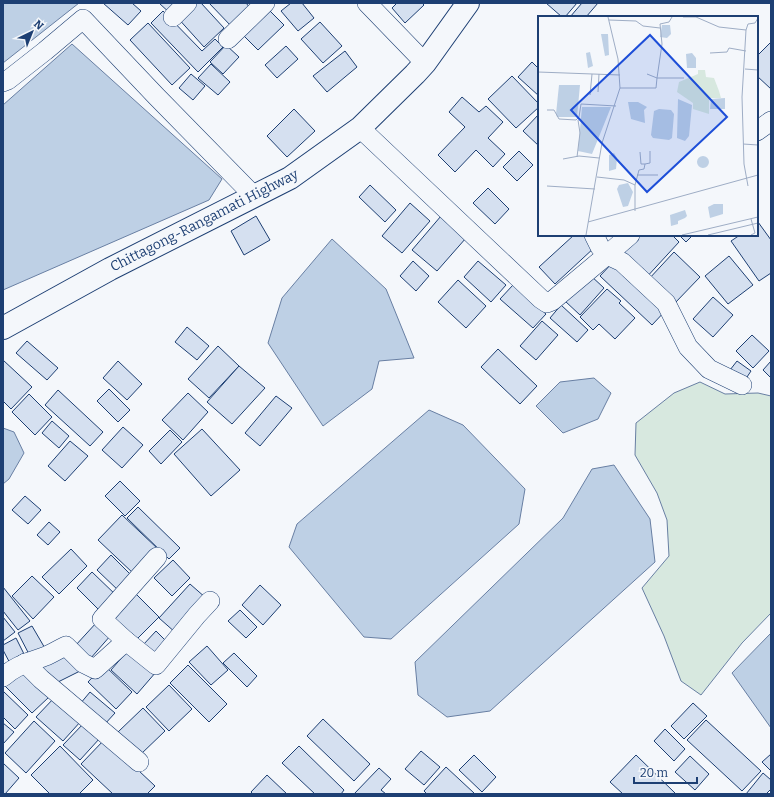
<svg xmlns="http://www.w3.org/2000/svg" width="774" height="797" font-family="Bitter,serif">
<rect width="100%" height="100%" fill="#f4f7fb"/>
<polygon fill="#d7e8df" stroke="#687fa3" points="700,382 725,394 758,393 771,396 771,613 742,643 701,695 681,681 664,636 642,588 669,556 667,520 657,493 635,455 636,423 674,393"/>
<g fill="#bed0e5" stroke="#687fa3">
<polygon points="3,3 79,3 3,63"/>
<polygon points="72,44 222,179 209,200 3,290 3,105"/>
<polygon points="332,239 386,289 414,358 379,361 372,389 323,426 268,343 282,298"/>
<polygon points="594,378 611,393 598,419 563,433 536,406 560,382"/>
<polygon points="429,410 463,425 525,489 519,524 391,639 364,637 289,547 297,524"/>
<polygon points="3,428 14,432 24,453 9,479 3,484"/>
<polygon points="614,465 650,519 655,562 490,711 447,717 418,695 415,662 563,518 592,469"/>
<polygon points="771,633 771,728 732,673"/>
</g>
<g fill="#d5e0f0" stroke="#1d3f73">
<polygon points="103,3 132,3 141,11 128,25"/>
<polygon points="159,3 181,3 172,15"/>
<polygon points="191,3 201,3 224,28 204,47 176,16"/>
<polygon points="209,3 246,3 251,9 232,27"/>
<polygon points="291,3 302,3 314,18 298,31 281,11"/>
<polygon points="397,3 422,3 424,5 405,23 392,8"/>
<polygon points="546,3 577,3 565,17 562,17"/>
<polygon points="582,3 598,3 586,17 570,17"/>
<polygon points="269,10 284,25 258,50 243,35"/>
<polygon points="163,11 202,51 215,39 223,47 198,72 151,23"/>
<polygon points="320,22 342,46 323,63 301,39"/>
<polygon points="148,23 190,68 172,85 130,40"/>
<polygon points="770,43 771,44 771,89 757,76 757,56"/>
<polygon points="226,45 239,57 223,74 210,62"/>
<polygon points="286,46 298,59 277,78 265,65"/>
<polygon points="345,51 357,67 327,92 313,76"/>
<polygon points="532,62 539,69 539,96 518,77"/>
<polygon points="211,64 230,82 218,95 198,78"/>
<polygon points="191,74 205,86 193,100 179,88"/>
<polygon points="512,76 539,104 539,107 516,128 488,99"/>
<polygon points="462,97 479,112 486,106 503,122 488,138 505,154 493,167 476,150 455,172 438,155 465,127 449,112"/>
<polygon points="294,109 315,131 287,157 267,136"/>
<polygon points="539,114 539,146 523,131"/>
<polygon points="519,151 533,165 517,181 503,167"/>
<polygon points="370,185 396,210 385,222 359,197"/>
<polygon points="488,188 509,209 495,224 473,203"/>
<polygon points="410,203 430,221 402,253 382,236"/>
<polygon points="256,216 270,240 244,255 231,231"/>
<polygon points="441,216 466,238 437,271 412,250"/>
<polygon points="758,222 771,240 771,273 759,281 731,241 740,235 757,235 757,223"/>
<polygon points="574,235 583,235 595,247 555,284 539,267"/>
<polygon points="637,235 672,235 679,242 644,280 618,256"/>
<polygon points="679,235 693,235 686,242"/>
<polygon points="674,252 700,277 674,304 648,280"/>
<polygon points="729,256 753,285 728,304 705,276"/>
<polygon points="615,260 667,309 652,325 600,276"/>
<polygon points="413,261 429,276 416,291 400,276"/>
<polygon points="478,261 506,285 491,302 464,277"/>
<polygon points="590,275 604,288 580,315 565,301"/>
<polygon points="458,280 486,306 466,328 438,302"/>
<polygon points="513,285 546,314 533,328 500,299"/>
<polygon points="607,289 621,301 619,303 635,318 615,339 599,324 593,330 580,317"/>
<polygon points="713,297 733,315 713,337 693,319"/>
<polygon points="561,305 588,330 577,342 550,318"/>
<polygon points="542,321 558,335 536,360 520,346"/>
<polygon points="187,327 209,346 197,360 175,342"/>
<polygon points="752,335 769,351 753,368 736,351"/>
<polygon points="27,341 58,368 47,380 16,353"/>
<polygon points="218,346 239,366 209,398 188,379"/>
<polygon points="498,349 537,386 520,404 481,367"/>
<polygon points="3,360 32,387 11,409 3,401"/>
<polygon points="118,361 142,384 127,400 103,378"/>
<polygon points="737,361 751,371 745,380 730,370"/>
<polygon points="771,361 771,378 763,370"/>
<polygon points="239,366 265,388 232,424 207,402"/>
<polygon points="109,389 130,410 118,422 97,401"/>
<polygon points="58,390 103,432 90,446 45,405"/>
<polygon points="188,393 208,412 183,440 162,420"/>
<polygon points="29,394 52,417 35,435 12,412"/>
<polygon points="276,396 292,408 260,446 245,433"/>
<polygon points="52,421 69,436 59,448 42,433"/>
<polygon points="123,427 143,445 122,468 102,450"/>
<polygon points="202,429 240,470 211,496 174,454"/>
<polygon points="170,430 182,442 161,464 149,451"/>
<polygon points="70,441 88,456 65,481 48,466"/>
<polygon points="120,481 140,501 125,516 105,496"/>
<polygon points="25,496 41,510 28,524 12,510"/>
<polygon points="138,507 180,548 169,559 127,518"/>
<polygon points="122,515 158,549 134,574 98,540"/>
<polygon points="49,522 60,532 48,545 37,535"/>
<polygon points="71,549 87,566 59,594 42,577"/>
<polygon points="111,555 134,578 120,592 97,570"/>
<polygon points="173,560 190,578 172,596 154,578"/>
<polygon points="92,572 118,597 102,613 77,588"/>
<polygon points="32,576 54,597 33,619 12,596"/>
<polygon points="190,584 206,598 176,633 159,618"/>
<polygon points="260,585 281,605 263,625 242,605"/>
<polygon points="3,587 30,621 18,630 3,611"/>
<polygon points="134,592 159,617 135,641 110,616"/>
<polygon points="240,610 257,627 246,638 228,621"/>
<polygon points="3,617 15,632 3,641"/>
<polygon points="97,622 111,635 90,659 75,646"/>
<polygon points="32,626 46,650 31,658 18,633"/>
<polygon points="156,631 168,643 154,657 143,645"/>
<polygon points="16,638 27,660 12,667 3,650 3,645"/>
<polygon points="207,646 228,670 211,685 189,662"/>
<polygon points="130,648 156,672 137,694 111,670"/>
<polygon points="67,653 82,670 54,684 38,664"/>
<polygon points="234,653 257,676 247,687 223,663"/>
<polygon points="104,665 132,692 116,709 88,682"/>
<polygon points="188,665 227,704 209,722 170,683"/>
<polygon points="19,667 49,697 32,713 3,684"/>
<polygon points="169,685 192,709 169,731 146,707"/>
<polygon points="3,691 28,715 15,729 3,717"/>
<polygon points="90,692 115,713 104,725 80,704"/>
<polygon points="55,697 81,721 63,741 36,717"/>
<polygon points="693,703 707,716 684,739 671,726"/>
<polygon points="143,708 165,731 140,755 118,732"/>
<polygon points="323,719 370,764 354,781 307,736"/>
<polygon points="706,720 761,771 742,791 687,740"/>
<polygon points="34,721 55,741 26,773 5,753"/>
<polygon points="3,723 14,732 3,744"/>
<polygon points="84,723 100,738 80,760 63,745"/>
<polygon points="665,729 685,749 674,761 654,741"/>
<polygon points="105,739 155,786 147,794 113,794 81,764"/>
<polygon points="60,746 93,780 79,794 50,794 31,775"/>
<polygon points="299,746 344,790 341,794 315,794 282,763"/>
<polygon points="421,751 440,767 424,785 405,769"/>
<polygon points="771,754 771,771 762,762"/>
<polygon points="474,755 496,777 482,792 459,770"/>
<polygon points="636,755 675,793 674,794 623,794 610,782"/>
<polygon points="690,756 709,774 695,790 675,772"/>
<polygon points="3,763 19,778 5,794 3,794"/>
<polygon points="446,767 474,793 473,794 427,794 424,791"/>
<polygon points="379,768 391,779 381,790 386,794 354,794"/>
<polygon points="763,773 771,780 771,789 766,794 746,794"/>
<polygon points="267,775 287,794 253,794 251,792"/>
</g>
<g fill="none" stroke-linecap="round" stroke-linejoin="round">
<defs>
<g id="minor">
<polyline points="367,3 425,63"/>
<polyline points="173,17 187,3"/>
<polyline points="228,39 265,3"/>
<polyline points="3,82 8,80 45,51 83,19 156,96 254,196"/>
<polyline points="360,128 541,299 547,303 552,301 607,255 600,247 594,235"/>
<polyline points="757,131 771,121"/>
<polyline points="630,235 607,255 622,262 666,303 688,347 709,369 742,385"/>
<polyline points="126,641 102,619 157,557"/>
<polyline points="25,663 41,679 139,762"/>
<path d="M3 677C18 664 28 663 46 656 53 653 59 649 66 646L83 663 95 669 126 641 156 665 197 615 210 601"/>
</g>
<polyline id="primary" points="3,328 110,269 290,178 360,128 415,74 425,63 468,3"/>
</defs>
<use href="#minor" stroke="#1d3f73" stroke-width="20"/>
<use href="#primary" stroke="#1d3f73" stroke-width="24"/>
<use href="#minor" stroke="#f4f7fb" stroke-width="19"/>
<use href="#primary" stroke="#f4f7fb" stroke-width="22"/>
</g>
<g text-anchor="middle" stroke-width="3" stroke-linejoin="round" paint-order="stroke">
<g font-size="14" fill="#1d3f73" stroke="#f4f7fb">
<text transform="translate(204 220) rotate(-27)" y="5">Chittagong-Rangamati Highway</text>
</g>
</g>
<g transform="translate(538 16)">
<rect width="220" height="220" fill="#f4f7fb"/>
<path d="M160 54H167L168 61 176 62 181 75 183 82H171V98L155 93V87L139 76 141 66 160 58Z" fill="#d7e8df"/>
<path d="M124 9H132L133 18 129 22 122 21ZM63 18H70L71 39 67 40ZM52 36 55 50 50 52 48 37ZM154 37 158 42V52H149L148 38ZM21 69H42L39 101H19L18 98ZM187 82V93H172L173 83ZM140 83 154 89 151 120 147 125 139 122ZM90 86H100L109 91 106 94 107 107 93 103ZM44 91H73L54 138 40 135ZM121 93 133 94 136 98 134 122 131 124 115 122 113 119 116 95ZM76 137 79 142 78 153 71 155V139ZM159 146a6 6 0 1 1 12 0a6 6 0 1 1-12 0ZM90 167 95 176 90 190 85 191 79 173 81 169ZM176 188H185V198L172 202 170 191ZM147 194 149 200 147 202 140 205V208L133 210 132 199Z" fill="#bed0e5"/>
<path fill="none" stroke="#9eadc5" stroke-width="1" d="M134 1 131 6 122 8 124 28 119 62H146M145 1H158L181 11 208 14M71 4 98 5 105 10 122 12M172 37 189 36 191 32 208 35M207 53 220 54M0 56 82 59M82 72H118L119 62 109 58M60 76 61 58M52 79 54 58M9 94H16L21 103 38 104 41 101 43 88 78 90M205 128 220 129M102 136 103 148H107M39 141 42 117 40 104M25 143 41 140 61 142M99 159H120M59 161 86 164 97 169V195M97 169 101 154 106 153 107 148 112 147V135M9 170 57 173M210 170 206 148 204 81 208 14 210 8 217 7 220 2M50 206 220 159M48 219 64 127 82 72 80 43 70 1M144 219 220 201M170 219 220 207M213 219 217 217 213 203"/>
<path fill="#1d4ed8" fill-opacity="0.15" stroke="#1d4ed8" stroke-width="2" d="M112 19 189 101 109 176 33 94Z"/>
<rect width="220" height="220" fill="none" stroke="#1d3f73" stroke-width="2"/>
</g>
<rect width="774" height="797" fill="none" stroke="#1d3f73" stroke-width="8"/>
<g transform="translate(32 32) rotate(43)" stroke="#f4f7fb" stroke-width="3" paint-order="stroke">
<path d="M0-3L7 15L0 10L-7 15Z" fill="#1d3f73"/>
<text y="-6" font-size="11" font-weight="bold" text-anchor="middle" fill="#1d3f73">N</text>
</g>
<path d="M634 777v6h63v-6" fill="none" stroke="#1d3f73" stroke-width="2"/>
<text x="640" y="777" font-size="12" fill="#1d3f73" stroke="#f4f7fb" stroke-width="3" paint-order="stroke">20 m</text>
</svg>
